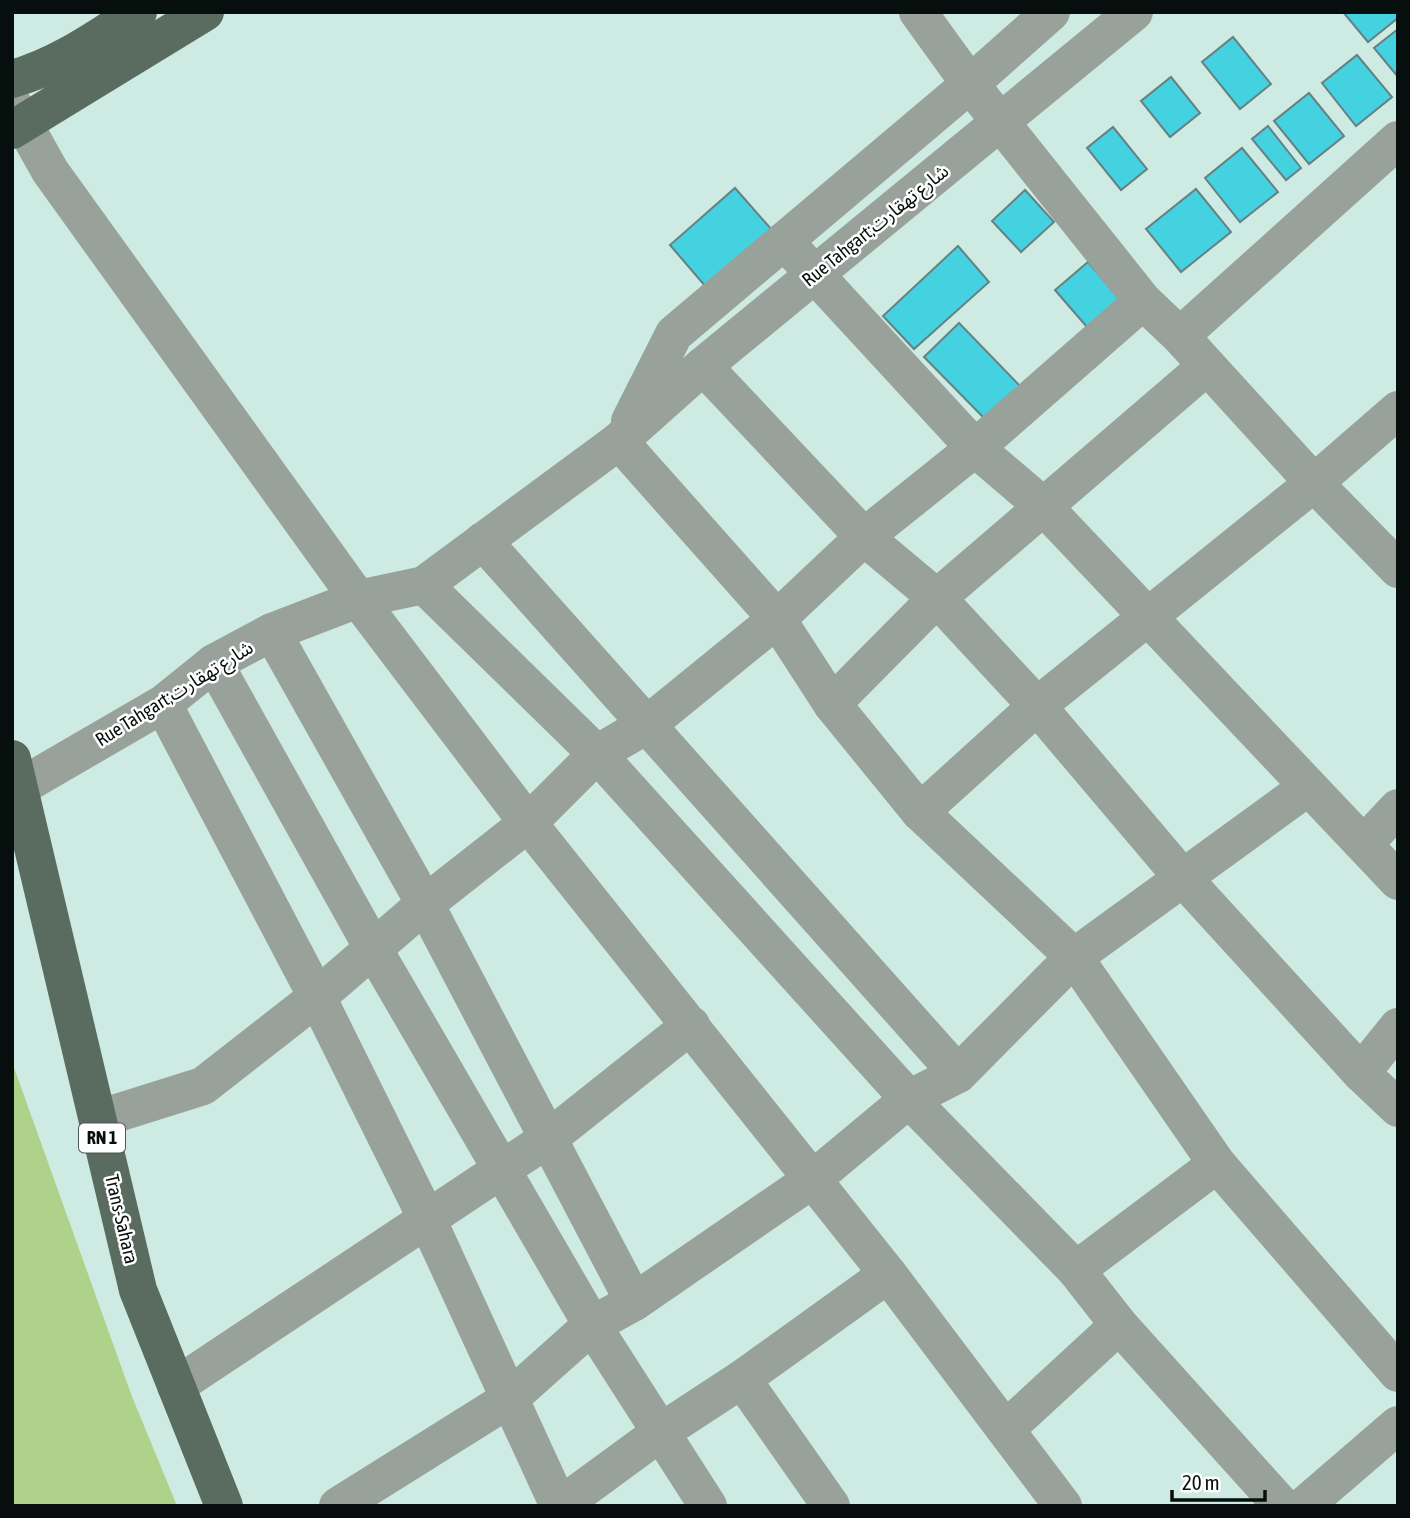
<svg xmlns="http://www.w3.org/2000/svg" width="1410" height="1518" font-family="'Asap Condensed','Noto Sans Arabic',sans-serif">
<rect width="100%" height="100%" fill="#cdeae3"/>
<polygon fill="#afd28a" points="12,1062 131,1394 177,1506 12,1506"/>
<g fill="#45d2e0" stroke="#668184" stroke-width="2">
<polygon points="1343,12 1398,12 1398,18 1368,42"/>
<polygon points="1398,29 1398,77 1374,48"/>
<polygon points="1233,37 1271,84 1240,109 1202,62"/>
<polygon points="1357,55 1392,97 1356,126 1322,83"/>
<polygon points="1171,77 1200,113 1170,137 1141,101"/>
<polygon points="1309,93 1344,136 1309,164 1274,121"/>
<polygon points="1268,126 1301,168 1286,180 1252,139"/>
<polygon points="1113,127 1147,169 1121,190 1087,148"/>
<polygon points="1242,148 1278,192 1240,222 1205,178"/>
<polygon points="735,188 772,230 706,287 670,245"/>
<polygon points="1196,189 1231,232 1181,272 1146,229"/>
<polygon points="1025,190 1054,222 1021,252 992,221"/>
<polygon points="958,246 989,282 914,349 883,316"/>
<polygon points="1088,262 1120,299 1087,327 1055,290"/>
<polygon points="959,323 1021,387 986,420 924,357"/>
</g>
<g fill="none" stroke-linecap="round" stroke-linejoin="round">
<g stroke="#98a19a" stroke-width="38">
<polyline points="918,12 970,84 1143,301 1180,336 1314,483 1398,569"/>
<polyline points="12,103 50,171 358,599 528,823 888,1274 1063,1506"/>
<polyline points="784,241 975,448 1043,506 1398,881"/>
<polyline points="1180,336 1398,140"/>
<polyline points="703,366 864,537 937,598 1037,706 1182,877 1361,1073 1398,1027"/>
<polyline points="630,421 674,334 970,84 1051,12"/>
<polyline points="619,441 777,619 832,704 920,812 1074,957 1217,1164 1398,1373"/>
<polyline points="483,541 958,1074"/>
<polyline points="424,585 597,754 909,1099 1076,1270 1119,1325 1282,1506"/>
<polyline points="272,632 425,904 634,1302 813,1179 909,1099 958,1074 1074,957 1308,787"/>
<polyline points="214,663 374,950 592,1325 634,1302"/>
<polyline points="163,704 317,997 427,1219 559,1506"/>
<polyline points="832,704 937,598 1207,366"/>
<polyline points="20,787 163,704 214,663 272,632 358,599 424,585 619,441 703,366 1134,12"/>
<polyline points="920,812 1037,706 1314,483 1398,410"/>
<polyline points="1364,844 1398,808"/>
<polyline points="1361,1073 1398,1108"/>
<polyline points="98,1119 203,1086 317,997 425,904 528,823 597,754 648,724 777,619 864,537 975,448 1143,301"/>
<polyline points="1076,1270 1217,1164"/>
<polyline points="176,1386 549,1138 691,1025"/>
<polyline points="1006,1429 1119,1325"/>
<polyline points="338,1506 509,1399 592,1325 708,1506"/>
<polyline points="560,1506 661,1432 742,1379"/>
<polyline points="831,1506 742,1379 888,1274"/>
<polyline points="1304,1506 1398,1425"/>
</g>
<g stroke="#5a6b5f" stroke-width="38">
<path d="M12 79C59 66 98 38 138 12"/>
<polyline points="12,130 205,12"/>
<polyline points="12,759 138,1290 224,1506"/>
</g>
</g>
<g text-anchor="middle" stroke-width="5" stroke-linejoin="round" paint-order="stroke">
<rect fill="#fff" stroke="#515756" stroke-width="2" x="79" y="1123.5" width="46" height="29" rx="5"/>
<g font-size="18" font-weight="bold" fill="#060f0d">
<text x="102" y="1144">RN 1</text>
</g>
<g font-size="19" fill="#060f0d" stroke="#fff">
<text transform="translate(875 225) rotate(-39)" y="7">Rue Tahgart;شارع تهقارت</text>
<text transform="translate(174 693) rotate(-32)" y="7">Rue Tahgart;شارع تهقارت</text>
<text transform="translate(122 1219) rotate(77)" y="7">Trans-Sahara</text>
</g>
</g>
<rect width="1410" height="1518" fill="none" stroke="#060f0d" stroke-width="28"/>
<path d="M1172 1490v10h93v-10" fill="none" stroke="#060f0d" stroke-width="3.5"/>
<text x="1182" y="1490" font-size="21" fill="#060f0d" stroke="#ffffff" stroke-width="5" paint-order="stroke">20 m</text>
</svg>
